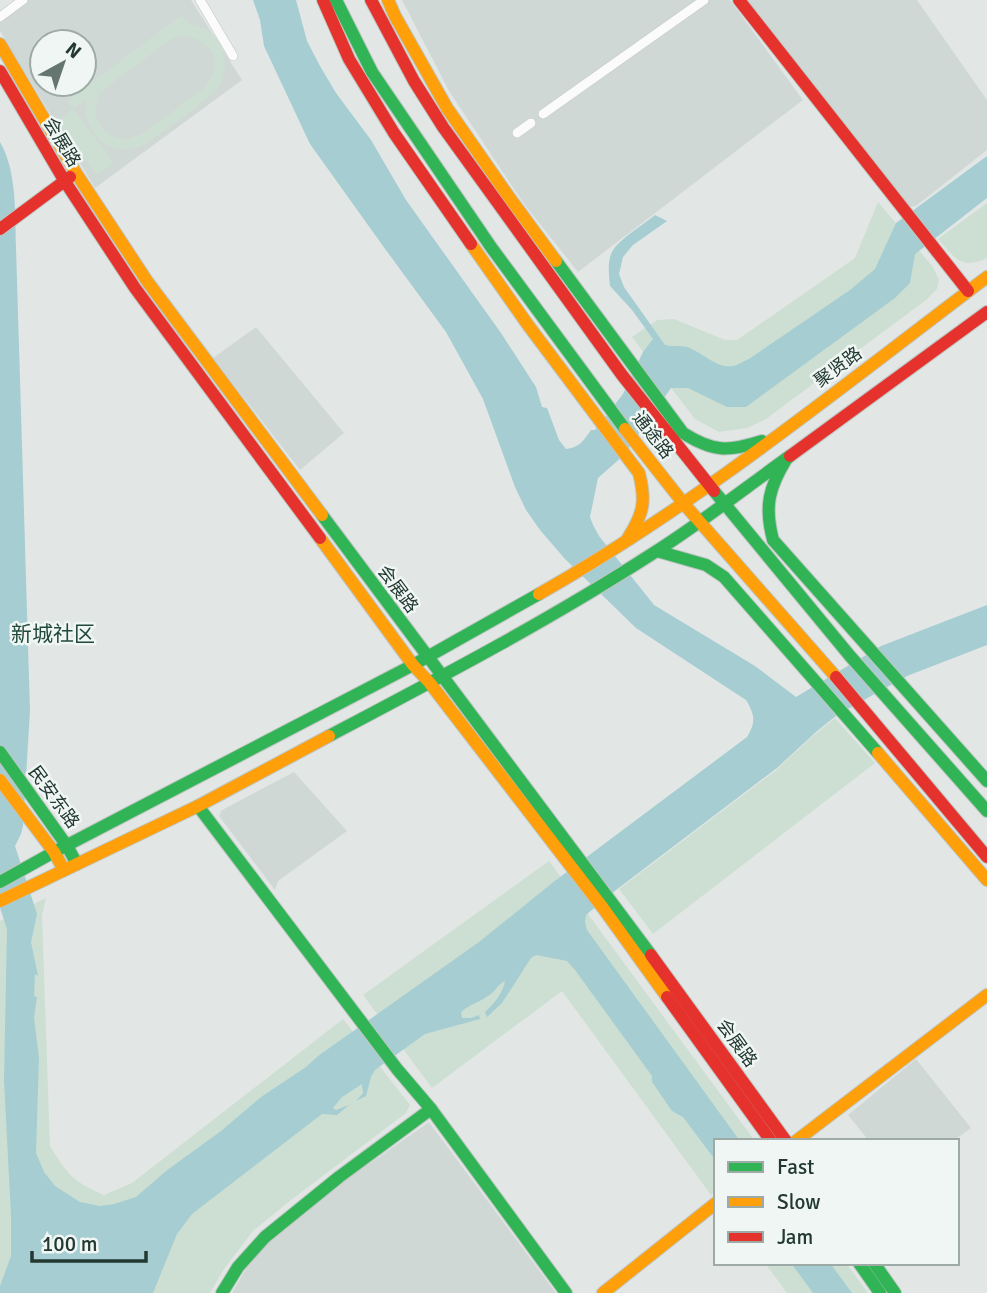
<svg xmlns="http://www.w3.org/2000/svg" width="987" height="1293" font-family="Signika,'Noto Sans SC',sans-serif">
<rect width="100%" height="100%" fill="#e2e7e5"/>
<g fill="#d0d8d5" fill-rule="evenodd">
<path d="M27 0H191L242 80 95 188 0 31V20ZM42 42H84V84H42Z"/>
<polygon points="402,0 730,0 803,100 578,272 524,204 449,91"/>
<polygon points="746,0 917,0 987,100 987,150 916,206 908,207"/>
<polygon points="256,327 344,433 300,470 213,358"/>
<polygon points="294,772 347,831 278,881 275,890 219,816 222,810"/>
<polygon points="916,1059 971,1128 953,1141 864,1141 866,1137 848,1115"/>
<polygon points="429,1122 556,1293 232,1293 247,1267 273,1238 302,1211"/>
</g>
<g fill="#cddfd2" fill-rule="evenodd">
<path d="M182 15C184 18 186 22 189 24 192 26 195 25 199 27 209 30 218 38 222 48 225 58 226 70 222 80 220 85 216 89 212 93 203 103 149 144 138 147 105 157 82 130 87 99L73 108 67 101ZM185 35 200 40 212 51 215 61V70L212 77 203 89 144 133 129 139H121L112 136 105 132 96 118 95 110 99 95 104 89 171 39Z"/>
<polygon points="73,109 114,163 97,175 57,121"/>
<polygon points="878,202 933,267 939,280 937,289 926,300 766,419 747,428 719,432 695,419 632,337 657,320 674,319 725,340 737,340 855,258"/>
<path d="M987 203V258C961 270 955 258 938 239Z"/>
<polygon points="835,718 875,763 653,934 619,889 775,771 814,735"/>
<polygon points="549,861 755,1141 716,1141 716,1191 711,1195 562,991 432,1088 363,995"/>
<path d="M46 898 42 915 50 1146C68 1175 72 1181 104 1195L132 1183 343 1019 410 1105 406 1113 291 1200 253 1231 224 1269 210 1293H0V921Z"/>
<polygon points="765,1263 846,1263 868,1293 787,1293"/>
</g>
<g fill="#a6cdd2">
<path d="M253 0H296L307 41 320 66 336 93 371 140 406 200 501 333 536 387 542 407 547 408 559 440 566 449C579 448 584 440 591 430H595L623 394 643 352 653 339 632 310 610 286C609 275 607 262 612 252 619 239 643 225 655 215L667 221 633 245 623 257 619 274 624 287 665 345C673 347 679 345 687 347 702 352 717 369 733 366 738 365 744 361 749 359L850 290 875 269 896 223 987 156V198L915 254 910 283 895 298 746 407H727L688 388H671L624 455 598 478 590 517 593 525 599 536 654 605 755 666 796 697 881 646 987 605V645L907 676 837 715 816 732 777 768 616 890 586 915 585 922 587 930 740 1141H716V1161L683 1117 672 1111 652 1082V1076L575 970 567 961 536 955 531 958 502 1003 487 1017 485 1012C494 1004 503 993 505 981 499 984 497 988 492 993 483 1001 470 1004 461 1012L462 1018H471L479 1015 480 1019 425 1034 375 1070 371 1077 366 1096 356 1101 363 1093 362 1084 342 1097 333 1108 336 1110 349 1105 337 1115 322 1114 192 1214 177 1234 153 1293H0V1286L11 1256V1216L4 1080 7 929 0 908V142C17 171 15 214 16 247L30 711 23 826 21 834 15 846 37 914 31 942 38 976 35 974 34 996 37 997 34 1018 39 1058 36 1153 44 1172 55 1186 80 1202 100 1206 114 1204 136 1197 166 1171 221 1131 261 1097 306 1067 318 1056 479 942 556 880 747 737C756 722 755 715 746 700L636 628 565 559 540 530 526 510 515 487 483 399 446 332 383 246 310 144 264 46 260 20Z"/>
<polygon points="791,1263 830,1263 852,1293 813,1293"/>
</g>
<g fill="none" stroke-linecap="round" stroke-linejoin="round">
<defs>
<g id="street">
<polyline points="200,0 233,56"/>
<polyline points="0,17 23,0"/>
<polyline points="543,114 704,0"/>
<polyline points="517,133 531,123"/>
</g>
<g id="fast">
<polyline points="336,0 372,72 491,247 625,429"/>
<path d="M556 261 683 433C713 452 728 452 762 441"/>
<path d="M787 458C769 487 764 506 773 540L987 781"/>
<polyline points="714,491 850,656 987,811"/>
<polyline points="322,515 651,955"/>
<polyline points="657,551 706,565 724,577 878,753"/>
<path d="M329 736C439 678 550 620 655 552 701 523 745 488 790 456"/>
<polyline points="0,752 67,846 77,864"/>
<polyline points="198,806 397,1069 431,1109 566,1293"/>
<polyline points="0,882 54,852 413,665 539,594"/>
<polyline points="859,1263 880,1293"/>
<polyline points="874,1263 895,1293"/>
<polyline points="222,1293 238,1267 265,1237 339,1177 431,1109"/>
</g>
<g id="slow">
<polyline points="388,0 395,16 447,108 509,197 556,261"/>
<polyline points="0,44 76,173 147,281 322,515"/>
<path d="M471 244 528 325 639 473C646 501 644 513 628 538"/>
<polyline points="625,429 684,504 836,677"/>
<polyline points="320,538 413,665 429,682 603,908 667,997"/>
<path d="M539 594C698 504 841 387 987 277"/>
<polyline points="878,753 987,880"/>
<polyline points="0,780 54,852 64,870"/>
<polyline points="0,901 198,806 329,736"/>
<polyline points="796,1141 987,995"/>
<polyline points="603,1293 716,1203"/>
</g>
<g id="jam">
<polyline points="323,0 349,59 394,133 471,244"/>
<polyline points="371,0 414,81 443,127 622,375 714,491"/>
<polyline points="739,0 968,291"/>
<polyline points="0,71 64,180 135,288 320,538"/>
<polyline points="0,229 70,177"/>
<polyline points="790,456 987,312"/>
<polyline points="836,677 987,857"/>
<polyline points="651,955 786,1141"/>
<polyline points="667,997 771,1141"/>
</g>
</defs>
<use href="#street" stroke="#bfc4c2" stroke-width="10"/>
<use href="#fast" stroke="#bec5c2" stroke-width="14"/>
<use href="#slow" stroke="#bec5c2" stroke-width="14"/>
<use href="#jam" stroke="#bec5c2" stroke-width="14"/>
<use href="#street" stroke="#fbfbfb" stroke-width="9"/>
<use href="#fast" stroke="#30b455" stroke-width="12"/>
<use href="#slow" stroke="#ff9f0a" stroke-width="12"/>
<use href="#jam" stroke="#e5322d" stroke-width="12"/>
</g>
<g text-anchor="middle" stroke-width="5" stroke-linejoin="round" paint-order="stroke">
<g font-size="18" fill="#223831" stroke="#f0f6f3">
<text transform="translate(62 142) rotate(59)" y="6">会展路</text>
<text transform="translate(838 367) rotate(-37)" y="6">聚贤路</text>
<text transform="translate(653 435) rotate(52)" y="6">通途路</text>
<text transform="translate(398 589) rotate(53)" y="6">会展路</text>
<text transform="translate(54 797) rotate(54)" y="6">民安东路</text>
<text transform="translate(737 1043) rotate(54)" y="6">会展路</text>
</g>
<g font-size="21" fill="#20483d" stroke="#f0f6f3">
<text x="53" y="641">新城社区</text>
</g>
</g>
<rect x="714" y="1139" width="245" height="126" fill="#f0f6f3" stroke="#9eaaa5" stroke-width="2"/>
<rect x="728" y="1162" width="35" height="10" fill="#30b455" stroke="#9eaaa5" stroke-width="2"/>
<text x="777" y="1174" font-size="21" fill="#223831">Fast</text>
<rect x="728" y="1197" width="35" height="10" fill="#ff9f0a" stroke="#9eaaa5" stroke-width="2"/>
<text x="777" y="1209" font-size="21" fill="#223831">Slow</text>
<rect x="728" y="1232" width="35" height="10" fill="#e5322d" stroke="#9eaaa5" stroke-width="2"/>
<text x="777" y="1244" font-size="21" fill="#223831">Jam</text>
<g transform="translate(63 63) rotate(40)"><circle r="33" fill="#f0f6f3" stroke="#9eaaa5" stroke-width="2"/>
<path d="M0-5L12 26L0 18L-12 26Z" fill="#657570"/>
<text y="-10" font-size="19" font-weight="bold" text-anchor="middle" fill="#223831">N</text>
</g>
<path d="M32 1251v10h114v-10" fill="none" stroke="#223831" stroke-width="3.5"/>
<text x="42" y="1251" font-size="21" fill="#223831" stroke="#f0f6f3" stroke-width="5" paint-order="stroke">100 m</text>
</svg>
